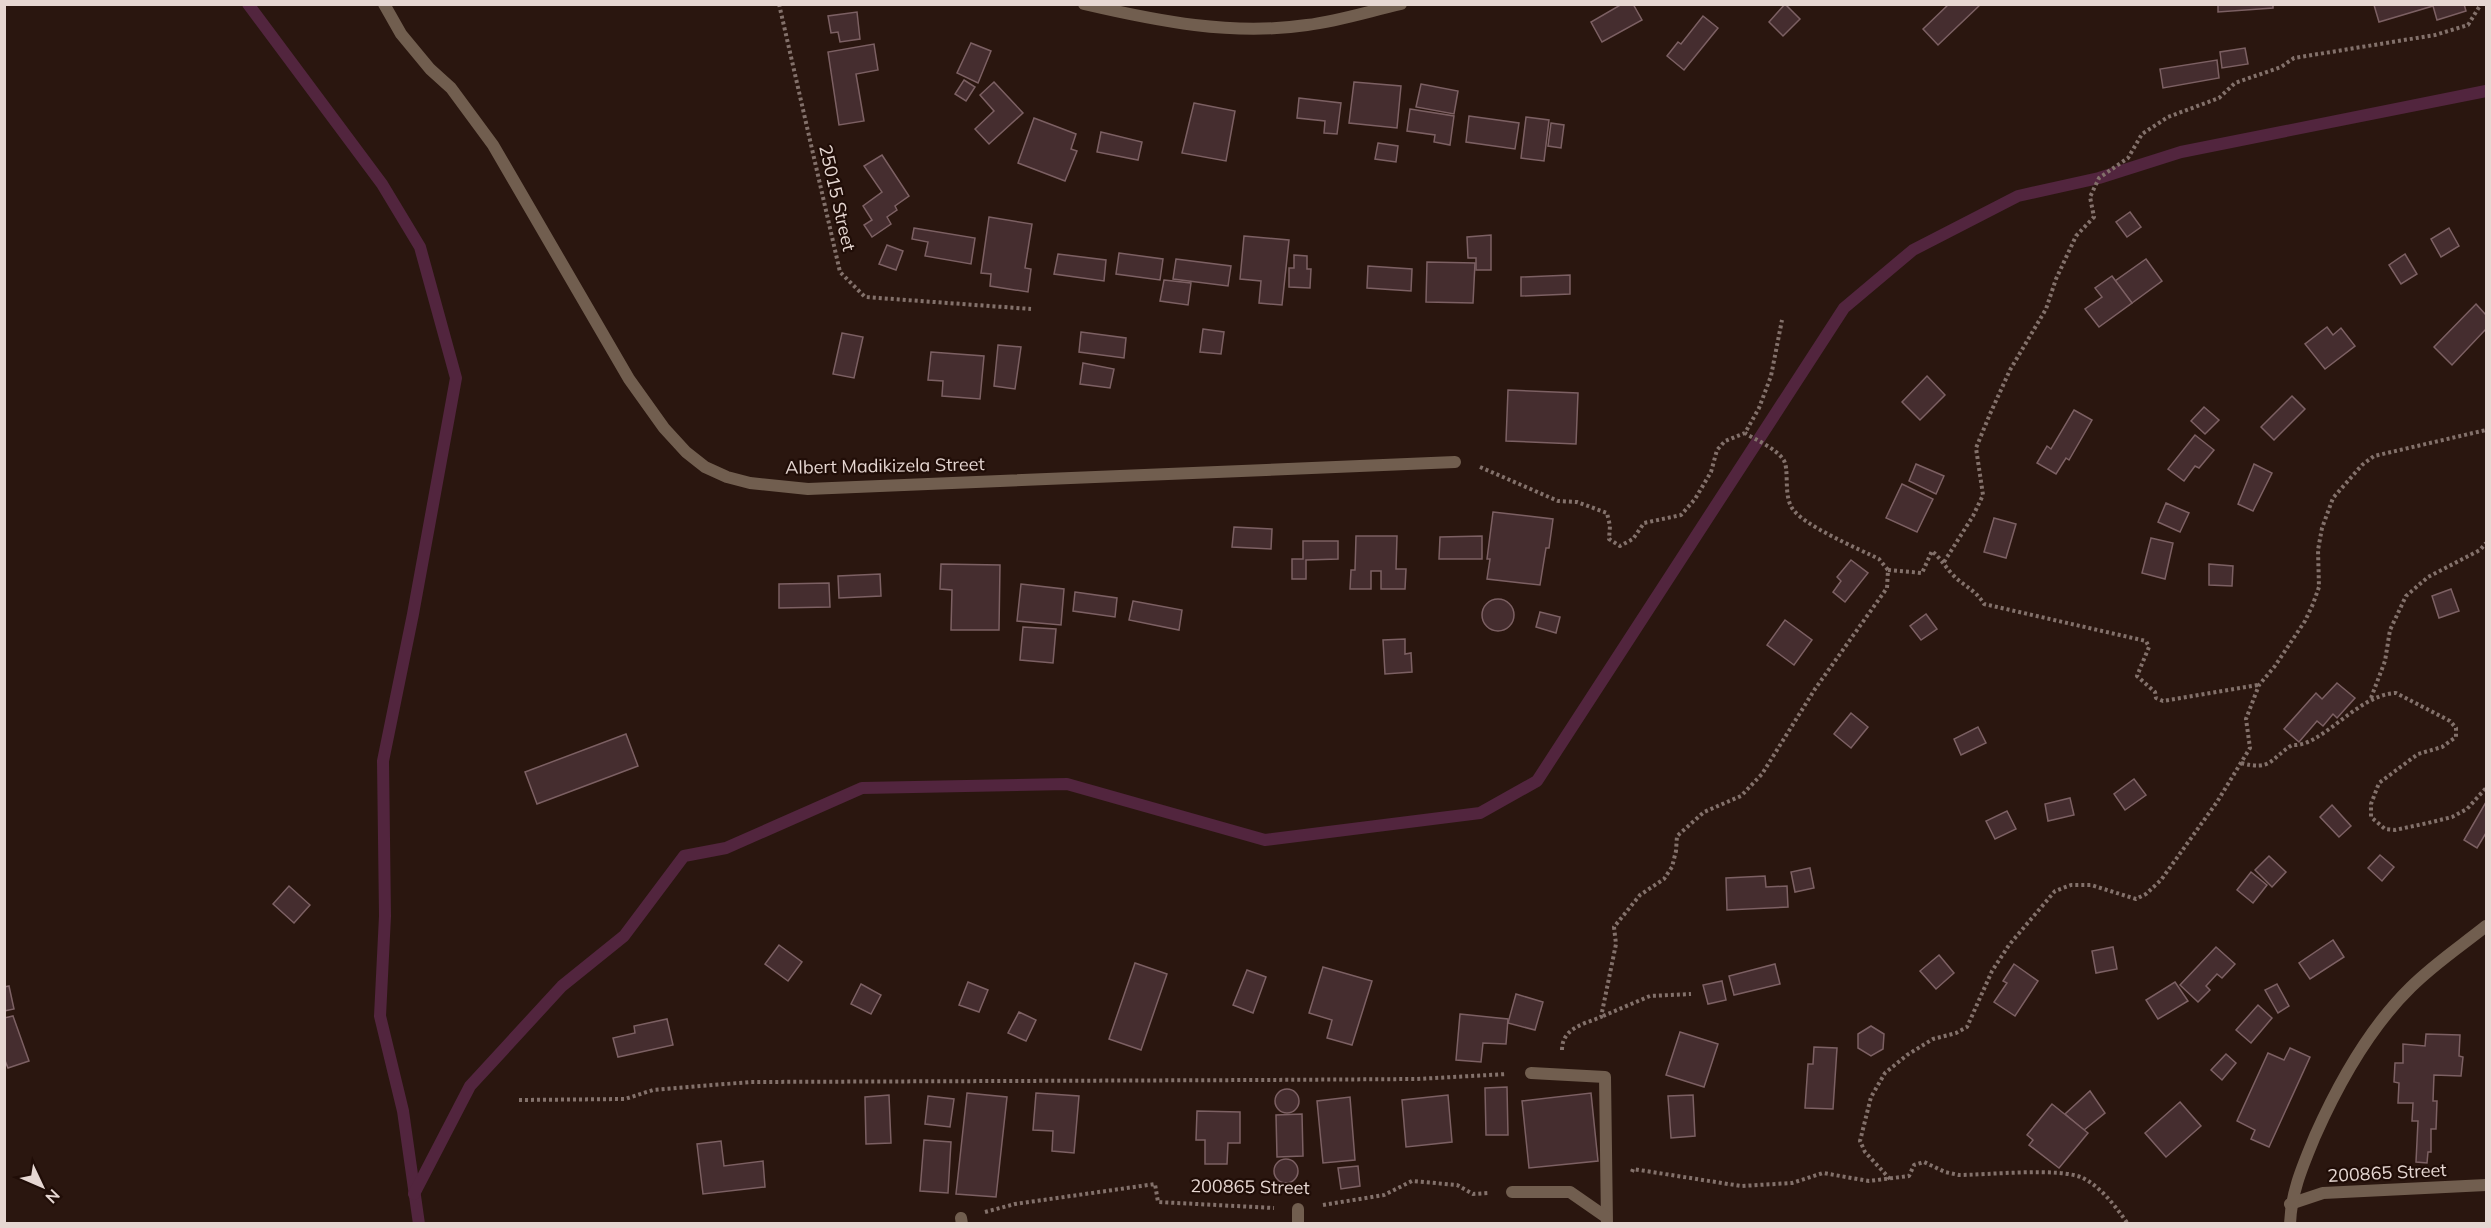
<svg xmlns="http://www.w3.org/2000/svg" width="2491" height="1228" font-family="Mulish,sans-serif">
<rect width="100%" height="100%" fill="#2a160f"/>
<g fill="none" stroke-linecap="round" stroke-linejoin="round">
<g stroke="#52253e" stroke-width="12">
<polyline points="248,4 382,184 420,247 456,378 413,614 383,761 385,916 380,1016 403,1111 419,1224"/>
<polyline points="414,1194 470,1086 562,986 624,936 684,856 726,848 862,788 1067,784 1265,840 1480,813 1537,781 1844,308 1913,250 2018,196 2099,178 2181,152 2486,91"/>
</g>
</g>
<g fill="#452d2f" stroke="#7c6063" stroke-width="1.5">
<polygon points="1622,4 1633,4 1642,20 1602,42 1591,22"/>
<polygon points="1785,4 1800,19 1783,36 1769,22"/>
<polygon points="1949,4 1981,4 1938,45 1923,29"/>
<polygon points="2218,4 2273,4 2273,8 2218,12"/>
<polygon points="2464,4 2466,11 2437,20 2433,6 2379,22 2374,5"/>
<polygon points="857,12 860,39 840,42 838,32 831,33 828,16"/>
<polygon points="1703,16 1718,28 1684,70 1667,56 1678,42 1681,44"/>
<polygon points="971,43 991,51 978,83 957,73"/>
<polygon points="874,44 878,70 856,74 864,121 839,125 828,52"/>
<polygon points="2245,48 2248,64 2222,68 2220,52"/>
<polygon points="2217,60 2219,78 2163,88 2160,69"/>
<polygon points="964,80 975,87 966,101 955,94"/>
<polygon points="994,82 1023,113 989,144 975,129 994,111 980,95"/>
<polygon points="1354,82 1401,86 1397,128 1349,123"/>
<polygon points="1421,84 1458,91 1454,114 1416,107"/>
<polygon points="1299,98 1341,103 1337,134 1324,133 1325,121 1297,118"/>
<polygon points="1194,103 1235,111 1226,161 1182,153"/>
<polygon points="1410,109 1454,116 1450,145 1434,142 1435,135 1407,131"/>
<polygon points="1469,116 1519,123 1515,149 1466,142"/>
<polygon points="1526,117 1549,120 1544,161 1521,158"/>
<polygon points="1034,118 1076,134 1071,149 1077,151 1065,181 1018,163"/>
<polygon points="1551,123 1564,125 1561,148 1548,146"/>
<polygon points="1101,132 1142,142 1138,160 1097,152"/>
<polygon points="1378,143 1398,146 1396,162 1375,159"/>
<polygon points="882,155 909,196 895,206 897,210 887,217 891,224 872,237 864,225 872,220 863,206 882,192 864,166"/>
<polygon points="2130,212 2141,227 2127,237 2116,222"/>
<polygon points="989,217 1032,224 1025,268 1031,269 1028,292 990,286 991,274 981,273"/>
<polygon points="914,228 975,238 971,264 925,256 928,242 912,239"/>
<polygon points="2449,228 2459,246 2441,257 2431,239"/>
<polygon points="1491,235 1491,270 1476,270 1476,258 1468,258 1467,237"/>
<polygon points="1244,236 1289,240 1282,305 1259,303 1261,281 1240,279"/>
<polygon points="887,245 903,251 896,270 879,264"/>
<polygon points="1119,253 1163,259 1160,280 1116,274"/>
<polygon points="1058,254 1106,260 1104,281 1054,274"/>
<polygon points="2405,254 2417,274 2401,284 2389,265"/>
<polygon points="1294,255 1307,256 1307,269 1311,269 1310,288 1289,287 1289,268 1294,268"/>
<polygon points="1176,259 1231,266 1228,286 1173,279"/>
<polygon points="2146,259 2162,281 2132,303 2115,281"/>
<polygon points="1427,262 1475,263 1473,303 1426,302"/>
<polygon points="1368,266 1412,269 1411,291 1367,288"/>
<polygon points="1570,275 1570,294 1521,296 1521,277"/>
<polygon points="2112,276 2132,303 2099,327 2085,309 2102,297 2095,288"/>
<polygon points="1164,280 1191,283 1188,305 1160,301"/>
<polygon points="2476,304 2486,315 2486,329 2452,365 2434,347"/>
<polygon points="2327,327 2333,335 2341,328 2355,346 2325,369 2305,344"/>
<polygon points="1203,329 1224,332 1221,354 1200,352"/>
<polygon points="1081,332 1126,338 1124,358 1079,352"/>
<polygon points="842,333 863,337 854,378 833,374"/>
<polygon points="998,345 1021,347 1015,389 994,386"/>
<polygon points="931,352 984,356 980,399 942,396 943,381 928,380"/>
<polygon points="1083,363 1114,369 1110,388 1080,384"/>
<polygon points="1927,376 1945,395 1920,420 1902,402"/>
<polygon points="1508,390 1578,393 1576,444 1506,441"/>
<polygon points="2292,396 2305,409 2274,440 2261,427"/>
<polygon points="2204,407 2219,420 2205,434 2191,421"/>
<polygon points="2074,410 2092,420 2069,460 2066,458 2056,474 2037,463 2047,446 2051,449"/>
<polygon points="2195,435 2214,450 2199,468 2195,466 2184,481 2168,469"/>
<polygon points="1916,464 1944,476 1936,494 1909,481"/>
<polygon points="2254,464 2272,473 2253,511 2238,504"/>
<polygon points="1902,484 1933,499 1917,532 1886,518"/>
<polygon points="2166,503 2189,513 2180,532 2158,522"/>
<polygon points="1493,512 1553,519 1549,548 1546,548 1540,585 1487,579 1490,559 1487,559"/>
<polygon points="1994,518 2016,524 2006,558 1984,552"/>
<polygon points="1234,527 1272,529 1271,549 1232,547"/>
<polygon points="1356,536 1397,536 1396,569 1406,569 1405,589 1381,589 1381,571 1371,571 1371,589 1350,589 1351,570 1355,570"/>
<polygon points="1482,536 1482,559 1439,559 1440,537"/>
<polygon points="2151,538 2173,543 2165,579 2142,573"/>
<polygon points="1303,541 1338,541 1338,559 1306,560 1306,579 1292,579 1292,559 1303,559"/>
<polygon points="1851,560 1868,573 1845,602 1833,592 1841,581 1837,577"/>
<polygon points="941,564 1000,565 999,630 951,630 952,590 940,589"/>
<polygon points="2209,564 2233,566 2232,586 2209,585"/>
<polygon points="880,574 881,596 839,598 838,576"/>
<polygon points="829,583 830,607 779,608 779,584"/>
<polygon points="1021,584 1064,589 1061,625 1017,621"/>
<polygon points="2451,589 2459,611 2439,618 2432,596"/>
<polygon points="1075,592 1117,598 1115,617 1073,611"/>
<circle cx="1498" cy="615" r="16"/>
<polygon points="1133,601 1182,610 1179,630 1129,620"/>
<polygon points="1540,612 1560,617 1556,633 1536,627"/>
<polygon points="1926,614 1937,629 1921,640 1910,626"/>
<polygon points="1785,620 1812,640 1794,665 1767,645"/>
<polygon points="1023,627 1056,629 1053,663 1020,660"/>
<polygon points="1405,639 1405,654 1411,653 1412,672 1385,674 1383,640"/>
<polygon points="2337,683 2355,698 2337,718 2333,714 2323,726 2317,721 2299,742 2284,729 2316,693 2322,699"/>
<polygon points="1851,713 1868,727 1851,748 1834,734"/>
<polygon points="1978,727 1986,743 1961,755 1954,739"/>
<polygon points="626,734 638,766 537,804 525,772"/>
<polygon points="2134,779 2146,795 2125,810 2114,794"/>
<polygon points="2070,798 2074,815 2048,821 2045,804"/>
<polygon points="2486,802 2486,833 2477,848 2464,840"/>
<polygon points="2332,805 2351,826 2339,837 2320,817"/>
<polygon points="2007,811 2016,829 1995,839 1986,821"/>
<polygon points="2380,855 2394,867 2382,881 2368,868"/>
<polygon points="2269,856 2286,872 2272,887 2255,870"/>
<polygon points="1810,868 1814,888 1795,892 1791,872"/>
<polygon points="2251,872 2267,885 2253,903 2237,890"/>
<polygon points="1765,876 1766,887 1787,886 1788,907 1727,910 1726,878"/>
<polygon points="289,886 310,905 294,923 273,904"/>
<polygon points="2333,940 2344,957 2310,979 2299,963"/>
<polygon points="779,945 802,962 788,981 765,964"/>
<polygon points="2113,947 2117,969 2096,973 2092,951"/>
<polygon points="2216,947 2235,964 2222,978 2217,974 2206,986 2210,990 2198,1002 2180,985"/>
<polygon points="1939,955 1954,973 1936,989 1920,971"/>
<polygon points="1135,963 1167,974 1141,1050 1109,1039"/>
<polygon points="1775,964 1780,984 1734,995 1729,976"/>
<polygon points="2014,964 2038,981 2015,1016 1994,1002 2007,983 2003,981"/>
<polygon points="1323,967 1372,981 1352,1045 1327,1038 1332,1020 1309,1013"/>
<polygon points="1247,970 1266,977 1253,1013 1233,1005"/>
<polygon points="1722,981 1726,1000 1708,1004 1703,985"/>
<polygon points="968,982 988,990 979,1012 959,1005"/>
<polygon points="2175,982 2188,1001 2158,1019 2146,1000"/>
<polygon points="861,984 881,995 871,1014 851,1004"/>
<polygon points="2277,984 2289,1006 2278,1013 2265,990"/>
<polygon points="9,986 14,1009 4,1011 4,987"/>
<polygon points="1516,994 1543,1002 1535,1030 1508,1023"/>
<polygon points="2258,1005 2272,1018 2251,1043 2236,1030"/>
<polygon points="1019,1012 1036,1020 1026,1041 1008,1033"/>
<polygon points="1460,1014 1508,1019 1506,1044 1483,1043 1481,1062 1456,1060"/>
<polygon points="13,1016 29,1061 8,1068 4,1058 4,1018"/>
<polygon points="667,1019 673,1045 618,1057 613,1038 635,1033 634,1026"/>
<polygon points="1871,1026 1884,1034 1883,1049 1871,1056 1858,1048 1858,1034"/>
<polygon points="1680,1032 1718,1044 1704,1087 1666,1075"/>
<polygon points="2426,1034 2460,1035 2459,1056 2463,1057 2461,1076 2434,1075 2433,1101 2437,1101 2436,1129 2431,1129 2431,1152 2428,1152 2427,1163 2416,1162 2418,1121 2412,1121 2413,1103 2398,1103 2399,1083 2394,1082 2395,1063 2403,1063 2403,1044 2425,1046"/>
<polygon points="1814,1047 1837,1048 1833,1109 1805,1108 1808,1064 1813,1064"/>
<polygon points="2290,1048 2310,1057 2269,1147 2251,1139 2255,1130 2237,1121 2268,1053 2284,1060"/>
<polygon points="2226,1054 2236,1063 2222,1080 2211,1070"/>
<polygon points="1507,1087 1508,1135 1486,1135 1485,1088"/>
<circle cx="1287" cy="1101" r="12"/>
<polygon points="2090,1091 2105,1113 2084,1130 2065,1114"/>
<polygon points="967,1093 1007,1097 996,1197 956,1194"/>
<polygon points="1036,1093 1079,1096 1074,1153 1052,1151 1053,1131 1033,1130"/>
<polygon points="1591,1093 1598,1161 1529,1168 1522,1101"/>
<polygon points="889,1095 891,1143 866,1144 865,1097"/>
<polygon points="1448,1095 1452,1142 1406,1147 1402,1100"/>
<polygon points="1693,1095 1695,1136 1671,1138 1668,1096"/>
<polygon points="928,1096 954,1099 950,1127 925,1124"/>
<polygon points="1350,1097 1355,1160 1323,1163 1317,1101"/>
<polygon points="2180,1102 2201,1126 2166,1157 2145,1133"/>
<polygon points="2052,1104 2088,1133 2059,1168 2029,1145 2033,1140 2027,1135"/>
<polygon points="1197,1111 1240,1112 1240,1143 1228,1143 1227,1164 1205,1164 1205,1140 1196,1140"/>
<polygon points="1302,1114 1303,1156 1277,1157 1276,1115"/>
<polygon points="924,1140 951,1142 948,1193 920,1191"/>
<polygon points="721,1141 724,1166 763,1161 765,1187 703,1194 697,1144"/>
<circle cx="1286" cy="1171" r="12"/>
<polygon points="1358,1166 1360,1186 1341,1189 1338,1168"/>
</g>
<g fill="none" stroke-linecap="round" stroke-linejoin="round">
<g stroke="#83716b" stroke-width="4" stroke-dasharray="3 3" stroke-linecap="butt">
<polyline points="779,4 840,272 865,297 1031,309"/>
<polyline points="1480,467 1558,501 1577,502 1607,513 1610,526 1609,539 1620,546 1633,539 1644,523 1681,515 1695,499 1711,472 1717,450 1725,441 1745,433 1759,408 1771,376 1782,320"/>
<polyline points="1944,562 1973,516 1983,495 1976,448 1990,414 2010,370 2046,309 2056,279 2076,236 2094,217 2090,197 2099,178 2128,158 2142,134 2168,117 2219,98 2235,83 2281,67 2294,58 2435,35 2468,25 2481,4"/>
<path d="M1888 570 1922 573 1932 551C1940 558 1945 566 1952 574 1963 586 1974 588 1984 604L2146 641 2149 647 2137 676 2155 692 2156 698 2163 701 2258 685"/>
<polyline points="2371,698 2385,661 2390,630 2406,596 2428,577 2480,550 2486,543"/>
<path d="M2241 763C2272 771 2270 759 2292 745 2321 748 2358 694 2396 693L2450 721 2456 728V737L2442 747 2418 754 2379 783 2371 804V817L2385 829 2395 830 2428 823 2452 817 2467 809 2486 788"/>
<polyline points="1603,1016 1650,996 1691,994"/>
<path d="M1562 1050C1562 1028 1584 1024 1601 1017L1616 944 1614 927 1640 895 1664 879 1672 867 1676 851 1677 836 1704 812 1741 796 1762 774 1815 689 1887 588 1888 570 1879 559C1859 549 1802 525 1792 508 1783 494 1790 468 1783 459 1775 448 1756 440 1745 433"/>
<polyline points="519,1100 625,1099 653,1090 750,1082 1261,1080 1417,1079 1507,1074"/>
<path d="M1632 1172 1633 1169 1741 1186 1792 1183 1823 1173 1869 1181 1909 1176 1914 1165 1924 1162 1945 1172 1959 1175C1987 1175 2060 1167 2083 1178 2102 1188 2116 1207 2128 1224"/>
<polyline points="1890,1179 1865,1152 1860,1141 1871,1097 1885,1073 1907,1055 1933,1039 1956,1033 1967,1027 1992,971 2009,945 2055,891 2071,885 2091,885 2136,899 2146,894 2161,880 2217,802 2250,748 2246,719 2259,685 2275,666 2305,621 2313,604 2319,587 2318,550 2322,528 2333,498 2362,465 2374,456 2486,430"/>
<polyline points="1323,1205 1384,1195 1412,1181 1457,1185 1473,1194 1489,1193"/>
<polyline points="985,1212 1015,1204 1155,1184 1158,1202 1274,1208"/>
</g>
<g stroke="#715e4f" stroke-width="12">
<polyline points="1531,1073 1605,1077 1607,1224"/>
<polyline points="1512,1192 1570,1192 1606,1217"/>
<polyline points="2290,1204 2323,1193 2486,1185"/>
</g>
<g stroke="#715e4f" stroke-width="12">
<polyline points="384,4 401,34 430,69 451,88 493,145 629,379 664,428 686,452 705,467 727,477 750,483 808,489 1455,462"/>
<path d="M1084 4C1157 21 1232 36 1307 25 1339 21 1370 11 1401 4"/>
<polyline points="1298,1209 1298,1224"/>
<polyline points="961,1218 962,1224"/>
<path d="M2290 1224C2291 1192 2303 1165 2315 1136 2339 1082 2369 1028 2411 987 2434 964 2461 946 2486 926"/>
</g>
</g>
<g text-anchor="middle" stroke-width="4.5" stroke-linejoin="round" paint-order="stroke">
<g font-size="18" fill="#e6d7d2" stroke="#200d07">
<text transform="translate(837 198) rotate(77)" y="6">25015 Street</text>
<text transform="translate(885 466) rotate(-1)" y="6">Albert Madikizela Street</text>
<text transform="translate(2387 1173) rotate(-3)" y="6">200865 Street</text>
<text transform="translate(1250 1187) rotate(1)" y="6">200865 Street</text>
</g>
</g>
<rect width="2491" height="1228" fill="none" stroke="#e6d7d2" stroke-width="12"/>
<g transform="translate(42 1186) rotate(134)" stroke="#200d07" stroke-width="4.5" paint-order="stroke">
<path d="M0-4.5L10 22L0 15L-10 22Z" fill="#e6d7d2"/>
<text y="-9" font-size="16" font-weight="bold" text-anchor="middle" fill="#e6d7d2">N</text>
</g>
</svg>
